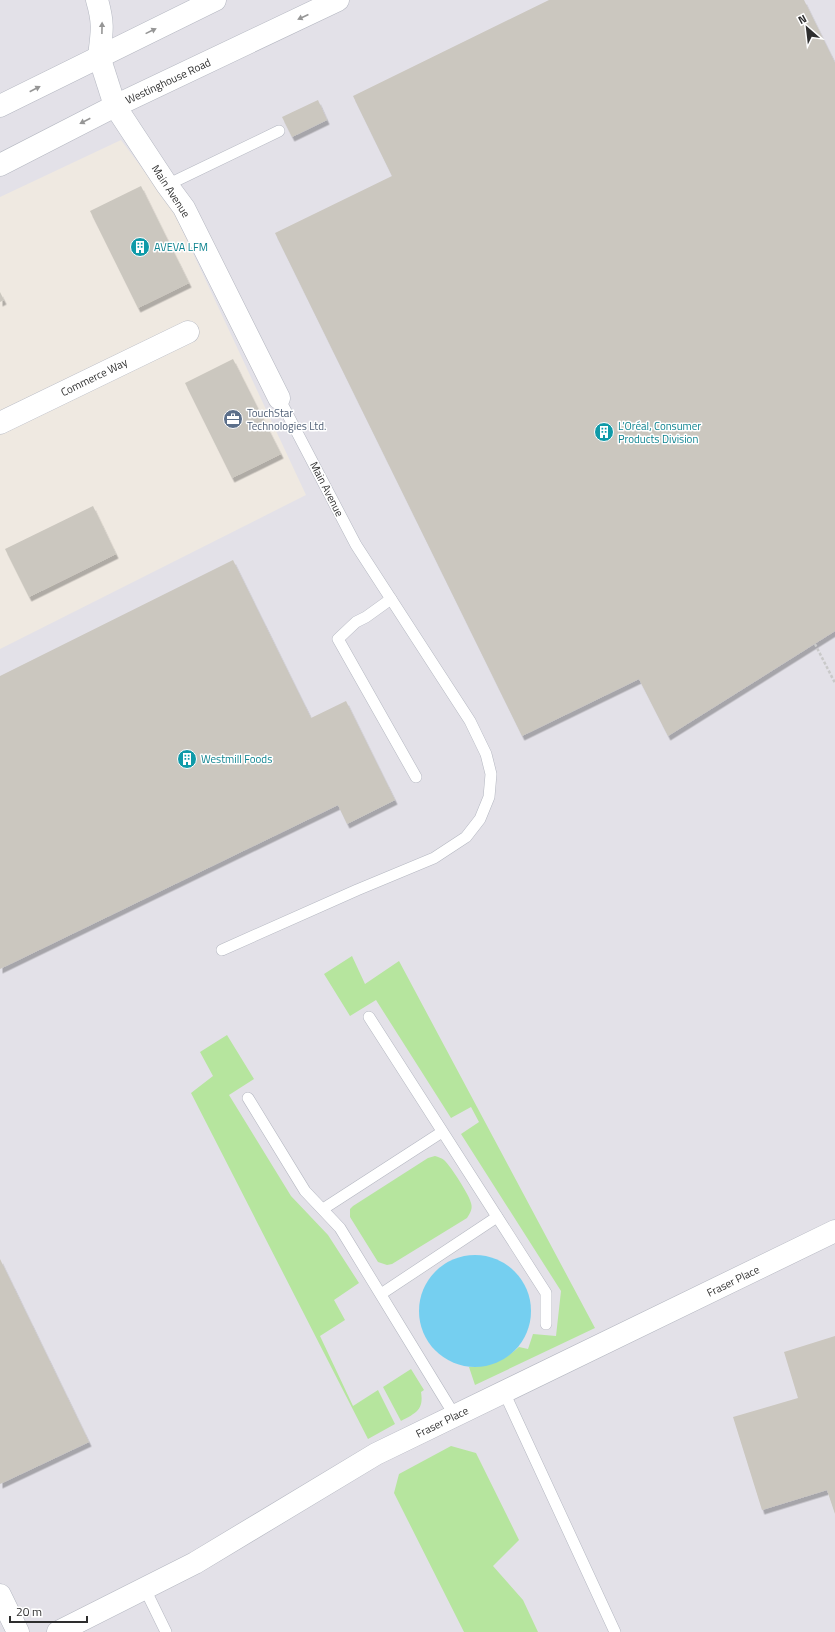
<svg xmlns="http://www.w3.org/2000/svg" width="835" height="1632" font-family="'Titillium Web',sans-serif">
<defs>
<filter id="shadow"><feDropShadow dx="2.5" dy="4.5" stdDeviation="0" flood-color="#0004"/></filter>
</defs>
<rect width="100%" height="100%" fill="#efe9e1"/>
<polygon fill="#e3e1e8" points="0,0 835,0 835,1632 0,1632 0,649 306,495 172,208 121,140 0,197"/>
<g fill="#b6e59e">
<path d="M352 956 365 984 399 961 595 1328 475 1385 469 1367C487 1367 505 1360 519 1347L528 1349 533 1334 556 1336 561 1291 461 1134 479 1122 471 1107 451 1118 376 1000 350 1016 324 974Z"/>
<polygon points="227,1035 254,1079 229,1095 291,1196 328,1235 359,1283 334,1300 345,1320 320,1336 353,1406 378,1390 395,1424 368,1439 191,1093 213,1076 200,1052"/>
<path d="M435 1156C438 1157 442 1158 444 1160 450 1165 470 1196 471 1203 473 1209 470 1213 467 1218L392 1264 387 1265 378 1262 350 1217V1209L353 1206 428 1158Z"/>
<path d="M411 1369 424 1390 421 1392C424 1410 416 1413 401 1421L383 1387Z"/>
<polygon points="451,1446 476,1453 519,1540 493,1566 523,1600 538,1632 464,1632 394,1493 399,1474"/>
</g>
<circle fill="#75cff0" cx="475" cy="1311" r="56"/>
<g fill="#cbc7bf" filter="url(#shadow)">
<polygon points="549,0 804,0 835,63 835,631 668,736 639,679 522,736 275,233 392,176 353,96"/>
<polygon points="318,100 327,120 292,137 282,117"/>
<polygon points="141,186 189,283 138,308 90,211"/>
<polygon points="0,292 4,300 0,302"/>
<polygon points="233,359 281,454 232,478 185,383"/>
<polygon points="93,506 116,554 29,597 5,549"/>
<polygon points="233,560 311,718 346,701 395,800 347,824 338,805 0,969 0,676"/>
<polygon points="0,1259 89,1442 0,1484"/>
<polygon points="835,1336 835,1514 827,1490 762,1510 733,1417 798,1398 784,1352"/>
</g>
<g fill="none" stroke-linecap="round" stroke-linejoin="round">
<defs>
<g id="service">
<polyline points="167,185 279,131"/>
<polyline points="391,599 366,617 356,622 338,639 416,777"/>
<polyline points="222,950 357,890 434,858 466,837 480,819 489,797 491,774 486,754 470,721 356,545 279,398"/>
<polyline points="369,1017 546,1293 546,1324"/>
<polyline points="248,1098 305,1191 340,1228 455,1416"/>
<polyline points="323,1209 442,1132"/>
<polyline points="381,1294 497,1217"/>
<polyline points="504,1392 615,1632"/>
<polyline points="145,1589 166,1632"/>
</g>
<g id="minor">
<path d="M97 0C104 24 102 32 99 56"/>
<polyline points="115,106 167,185 184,208 279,398"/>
<polyline points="0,423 188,332"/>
<polyline points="0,1595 18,1632"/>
<polyline points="58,1632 195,1563 376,1454 835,1231"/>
</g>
<g id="tertiary">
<polyline points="99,56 115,106"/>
<polyline points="0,106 215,0"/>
<polyline points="0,165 115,106 338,0"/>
</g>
</defs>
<use href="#service" stroke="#b4b7c1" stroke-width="12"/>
<use href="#minor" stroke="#b4b7c1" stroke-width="23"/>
<use href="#tertiary" stroke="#b4b7c1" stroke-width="23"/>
<polyline stroke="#c9c9c9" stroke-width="2.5" stroke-dasharray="3 2" stroke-linecap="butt" points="815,644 835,683"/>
<use href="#service" stroke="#fff" stroke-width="11"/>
<use href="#minor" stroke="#fff" stroke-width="22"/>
<use href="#tertiary" stroke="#fff" stroke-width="22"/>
</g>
<defs><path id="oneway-solid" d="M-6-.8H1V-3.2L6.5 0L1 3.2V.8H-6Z"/></defs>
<g fill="#969696">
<use href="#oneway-solid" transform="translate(303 17) rotate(155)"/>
<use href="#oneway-solid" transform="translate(102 28) rotate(-89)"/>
<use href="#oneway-solid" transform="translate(151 31) rotate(-26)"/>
<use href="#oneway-solid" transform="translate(35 89) rotate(-27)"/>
<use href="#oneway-solid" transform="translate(85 121) rotate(153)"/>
</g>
<defs>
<symbol id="building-disc" viewBox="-11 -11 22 22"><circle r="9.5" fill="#0f9aa8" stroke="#fff"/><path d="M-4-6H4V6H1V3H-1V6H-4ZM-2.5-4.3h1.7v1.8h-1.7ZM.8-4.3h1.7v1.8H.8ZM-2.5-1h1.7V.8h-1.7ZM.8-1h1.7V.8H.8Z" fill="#fff"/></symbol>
<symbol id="office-disc" viewBox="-11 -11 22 22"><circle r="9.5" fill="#5c6f8a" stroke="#fff"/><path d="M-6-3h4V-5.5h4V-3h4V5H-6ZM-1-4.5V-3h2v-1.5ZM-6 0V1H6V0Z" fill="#fff"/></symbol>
</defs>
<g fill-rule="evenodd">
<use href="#building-disc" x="129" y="236" width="22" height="22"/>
<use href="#office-disc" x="222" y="408" width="22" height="22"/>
<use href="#building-disc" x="593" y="421" width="22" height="22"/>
<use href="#building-disc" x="176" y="748" width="22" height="22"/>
</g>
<g text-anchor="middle" stroke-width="3" stroke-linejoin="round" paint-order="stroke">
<g font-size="11" fill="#2e2e2e" stroke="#fff">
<text transform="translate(168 81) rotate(-25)" y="4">Westinghouse Road</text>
<text transform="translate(171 191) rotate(57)" y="4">Main Avenue</text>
<text transform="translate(94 377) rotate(-26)" y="4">Commerce Way</text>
<text transform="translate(327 489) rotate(63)" y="4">Main Avenue</text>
<text transform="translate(733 1281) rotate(-26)" y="4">Fraser Place</text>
<text transform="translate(442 1422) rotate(-26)" y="4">Fraser Place</text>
</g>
<g font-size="11" fill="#0d838f" stroke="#fff" text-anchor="start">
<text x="154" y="251">AVEVA LFM</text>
<text x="618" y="430">L’Oréal, Consumer<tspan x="618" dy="13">Products Division</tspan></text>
<text x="201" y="763">Westmill Foods</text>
</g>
<g font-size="11" fill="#4e5e75" stroke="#fff" text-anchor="start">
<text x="247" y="417">TouchStar<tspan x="247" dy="13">Technologies Ltd.</tspan></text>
</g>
</g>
<g transform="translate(807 28) rotate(332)" stroke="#ffffff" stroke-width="3" paint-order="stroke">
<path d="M0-3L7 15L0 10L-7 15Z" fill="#2e2e2e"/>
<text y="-6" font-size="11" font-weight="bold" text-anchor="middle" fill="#2e2e2e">N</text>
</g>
<path d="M10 1616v6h77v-6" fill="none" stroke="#2e2e2e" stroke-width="2"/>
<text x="16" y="1616" font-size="12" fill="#2e2e2e" stroke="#ffffff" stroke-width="3" paint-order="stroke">20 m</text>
</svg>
